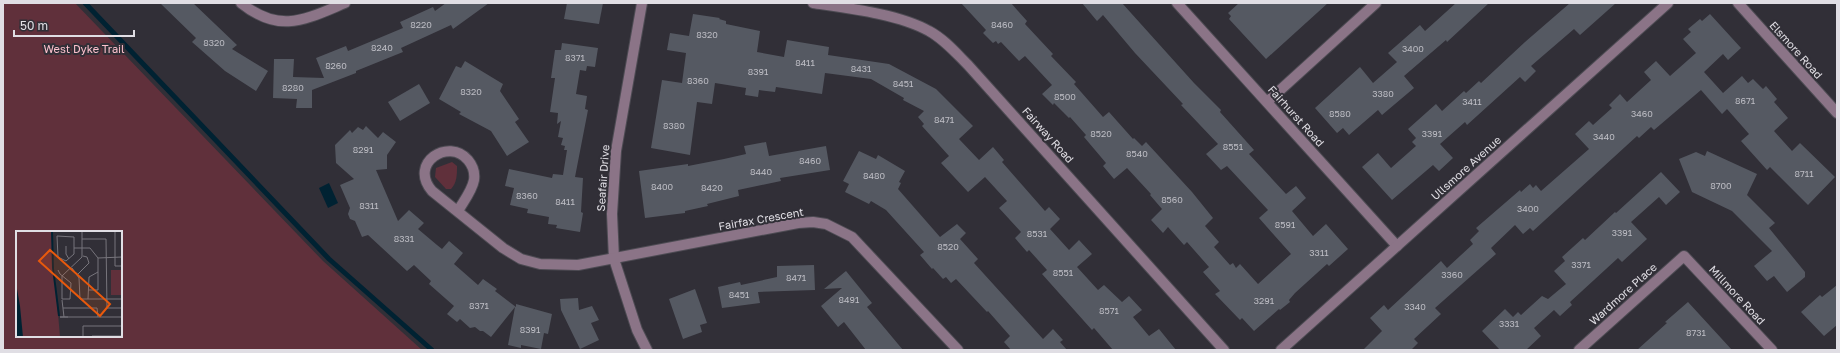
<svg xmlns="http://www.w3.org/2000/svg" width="1840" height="353" font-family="'Golos Text',sans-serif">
<rect width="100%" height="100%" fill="#312f37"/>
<g fill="#60303b" fill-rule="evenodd">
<path d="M3 3H75L323 261 422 350H3ZM17 232H121V336H17Z"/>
<path d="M452 162 457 166C457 174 457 183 451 189H446L435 177 436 168Z"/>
</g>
<polygon fill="#002232" points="329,183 338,203 328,208 319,188"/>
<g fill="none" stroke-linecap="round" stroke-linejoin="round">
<polyline stroke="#002232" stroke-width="5" points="85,3 329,259 432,350"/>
</g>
<g fill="#555962">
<polygon points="160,3 193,3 237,45 232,49 268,71 256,91 225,71 192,42 196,38"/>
<polygon points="446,3 489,3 453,29 451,25 401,48 403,52 356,71 356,73 312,90 312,108 296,108 297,99 273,98 274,59 294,59 293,77 324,78 316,58 346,46 348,51 403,28 400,22 433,7 435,11"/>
<polygon points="567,3 603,3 599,24 564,19"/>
<polygon points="961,3 1011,3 1027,21 1025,24 1053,54 1051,56 1076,82 1074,84 1103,117 1109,112 1133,139 1134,138 1142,146 1146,142 1192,192 1213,218 1205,226 1219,242 1214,247 1230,265 1233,263 1236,268 1240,264 1258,284 1291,254 1259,218 1268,210 1227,166 1221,170 1206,154 1218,144 1181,105 1183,104 1135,53 1103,15 1097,21 1082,3 1122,3 1194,83 1221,110 1220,112 1254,150 1249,154 1286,194 1296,186 1306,198 1292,211 1313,236 1326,224 1348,249 1329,266 1327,264 1295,293 1289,300 1290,302 1280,310 1279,309 1254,331 1242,318 1240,320 1215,294 1220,291 1203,272 1209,267 1187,242 1184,245 1168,227 1163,233 1151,220 1162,209 1150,195 1151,194 1127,168 1114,179 1103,166 1106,163 1084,137 1086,135 1070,117 1069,118 1054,103 1053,105 1042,94 1052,85 1025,56 1019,61 1001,42 998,44 996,41 993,43 983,33 986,30"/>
<polygon points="1239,3 1328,3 1266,59 1229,19 1231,16 1228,13"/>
<polygon points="1456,3 1489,3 1447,42 1446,40 1404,76 1414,88 1382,115 1378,110 1349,135 1343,128 1337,133 1315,108 1360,67 1373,83 1397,62 1388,53 1420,25 1425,31"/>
<polygon points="1570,3 1616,3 1580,35 1574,29 1531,66 1536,71 1525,82 1520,77 1467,125 1465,122 1440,144 1453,158 1439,171 1433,165 1392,200 1362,167 1378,153 1391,168 1416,146 1412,142 1416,138 1408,129 1436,104 1442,111 1464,91 1466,93 1479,81 1481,83 1525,42"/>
<polygon points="693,14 720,18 719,19 726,21 726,24 760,31 757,52 784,57 787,40 829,47 828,55 889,64 936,89 973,126 959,139 979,160 993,147 1004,160 1002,162 1045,211 1049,207 1060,219 1050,229 1069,250 1079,240 1092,254 1077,267 1098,290 1104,285 1122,302 1129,296 1142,310 1133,317 1149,336 1159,329 1176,350 1113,350 1094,328 1092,330 1042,274 1047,270 1029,250 1027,252 1015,238 1021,232 999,208 1007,201 985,177 968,192 941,163 949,156 922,126 924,124 918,117 924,111 903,100 904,98 871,79 825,73 822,94 776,87 775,92 759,90 758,97 745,95 746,88 715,83 712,104 697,102 690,155 651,148 662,80 682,83 686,53 667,50 670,33 689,36"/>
<polygon points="1710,14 1741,48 1728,60 1723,54 1704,72 1723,93 1742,76 1748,83 1753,79 1763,89 1766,86 1777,99 1774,102 1788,118 1774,131 1792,151 1800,143 1835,177 1808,205 1770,167 1767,170 1741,141 1749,134 1727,109 1722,114 1701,90 1654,130 1651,127 1639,138 1637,136 1533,231 1530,228 1523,234 1515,225 1491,248 1496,254 1435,308 1441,314 1414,339 1418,343 1411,350 1363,350 1382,331 1370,318 1384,305 1388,310 1441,261 1447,268 1473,244 1470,240 1479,231 1476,228 1520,190 1521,192 1530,184 1533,188 1536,185 1541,191 1589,149 1575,134 1589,121 1593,125 1612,108 1609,105 1620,94 1627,102 1651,80 1644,72 1656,61 1670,76 1696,53 1683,39 1691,32 1688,29 1700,19 1702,21"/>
<polygon points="562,43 598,48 595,67 587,66 586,71 580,70 576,94 587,96 585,109 588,110 575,177 583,178 581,212 583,213 580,232 556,228 557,225 548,224 549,217 527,213 528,209 510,205 514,188 505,186 509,169 552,178 553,174 563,175 567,150 564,150 565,146 561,145 563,138 558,137 561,121 557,124 558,113 550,112 555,78 551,78 555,50 561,50"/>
<polygon points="465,61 503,84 500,91 519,119 515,122 529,142 507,156 491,131 459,114 461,112 439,99 456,66 461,68"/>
<polygon points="419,84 430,103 400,121 388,102"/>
<polygon points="366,126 378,138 383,132 396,142 387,155 387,169 376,170 398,221 409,210 424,223 418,229 437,245 442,249 449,241 463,253 454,264 478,285 483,279 497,289 495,291 516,307 516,304 552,314 548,334 544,333 541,349 521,345 521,348 508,345 515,307 491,337 483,331 480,331 475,327 470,328 460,319 457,322 447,314 454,306 429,284 431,281 414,265 407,271 368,235 362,237 355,221 350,219 348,214 350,208 340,185 354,179 336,163 335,145 350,130 352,133 358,127 363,130"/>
<polygon points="766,142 769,156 826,146 830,170 780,178 781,181 738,190 739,196 707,204 708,206 685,211 685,213 645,218 639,171 688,164 688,166 724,159 746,154 744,146"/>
<polygon points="859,151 876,159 878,155 905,171 899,182 901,183 898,189 940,237 957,224 966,233 960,239 978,259 974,263 1043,339 1053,329 1063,340 1060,342 1067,350 1011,350 1004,342 1010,336 988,311 987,312 956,279 951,283 946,277 943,279 933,268 932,269 920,255 924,252 886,210 871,201 869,204 845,192 849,184 843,181"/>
<polygon points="1707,151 1757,174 1747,195 1775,223 1769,228 1805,272 1805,277 1787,292 1774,276 1767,281 1754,266 1772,251 1732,211 1692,192 1679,159 1696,152 1705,156"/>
<polygon points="1661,172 1680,192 1666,205 1659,197 1631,222 1647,239 1622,262 1618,258 1570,302 1572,305 1560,316 1554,310 1534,328 1541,336 1526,350 1500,350 1482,331 1505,309 1513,317 1518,312 1521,315 1542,296 1548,299 1566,284 1554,271 1565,261 1562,257 1583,238 1585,240 1615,212 1616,213"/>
<polygon points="814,265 815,290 758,292 760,303 722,308 718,287 740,282 741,285 777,277 777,266"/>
<polygon points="846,271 872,303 867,307 903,350 866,350 844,322 838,327 821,306 842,288 824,289"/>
<polygon points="1837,285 1837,325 1824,336 1801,312 1820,295 1822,297"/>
<polygon points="695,289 707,323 700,325 702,332 683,339 669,299"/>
<polygon points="578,298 579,310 592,306 599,320 591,323 599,340 580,349 561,310 560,299"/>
<polygon points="1688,302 1732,350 1637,350 1667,323 1665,322"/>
</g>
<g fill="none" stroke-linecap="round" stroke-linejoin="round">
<defs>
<g id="minor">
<path d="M241 3C280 34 304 20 345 3"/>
<polyline points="642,3 616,151 612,214 614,259 637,330 647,350"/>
<path d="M813 3C847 8 899 14 929 31 944 39 956 53 968 65L1224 350"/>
<polyline points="1177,3 1397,246"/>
<polyline points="1738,3 1837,113"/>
<polyline points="1267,102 1376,3"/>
<path d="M458 211C463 202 472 191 474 180 475 173 473 166 468 160 449 137 408 163 432 191L503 248 521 259 540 264 578 265 798 223 813 222 826 224 852 237 958 350"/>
<polyline points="1281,350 1668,3"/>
<polyline points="1579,350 1684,256 1772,350"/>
</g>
</defs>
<use href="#minor" stroke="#4d4b53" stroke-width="12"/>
<use href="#minor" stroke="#8b7487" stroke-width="10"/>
</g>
<g text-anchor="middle" stroke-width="4" stroke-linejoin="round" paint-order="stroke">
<g font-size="9" fill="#bdbdc4">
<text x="421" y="28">8220</text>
<text x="1002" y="28">8460</text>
<text x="707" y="38">8320</text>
<text x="214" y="46">8320</text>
<text x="382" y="51">8240</text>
<text x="1413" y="52">3400</text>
<text x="575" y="61">8371</text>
<text x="805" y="66">8411</text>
<text x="336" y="69">8260</text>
<text x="861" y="72">8431</text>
<text x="758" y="75">8391</text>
<text x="698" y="84">8360</text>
<text x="903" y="87">8451</text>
<text x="293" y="91">8280</text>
<text x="471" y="95">8320</text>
<text x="1383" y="97">3380</text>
<text x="1065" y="100">8500</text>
<text x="1745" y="104">8671</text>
<text x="1472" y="105">3411</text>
<text x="1340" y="117">8580</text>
<text x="1642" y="117">3460</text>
<text x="944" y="123">8471</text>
<text x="674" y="129">8380</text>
<text x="1101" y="137">8520</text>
<text x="1432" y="137">3391</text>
<text x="1604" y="140">3440</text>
<text x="1233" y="150">8551</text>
<text x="363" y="153">8291</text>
<text x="1137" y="157">8540</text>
<text x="810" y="164">8460</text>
<text x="761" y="175">8440</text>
<text x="1804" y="177">8711</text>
<text x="874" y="179">8480</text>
<text x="1721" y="189">8700</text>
<text x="662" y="190">8400</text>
<text x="712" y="191">8420</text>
<text x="527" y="199">8360</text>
<text x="1172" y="203">8560</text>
<text x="565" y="205">8411</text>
<text x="369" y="209">8311</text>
<text x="1528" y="212">3400</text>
<text x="1285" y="228">8591</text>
<text x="1622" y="236">3391</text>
<text x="1037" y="237">8531</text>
<text x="404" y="242">8331</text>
<text x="948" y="250">8520</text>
<text x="1319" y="256">3311</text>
<text x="1581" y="268">3371</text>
<text x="1063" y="276">8551</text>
<text x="1452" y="278">3360</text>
<text x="796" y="281">8471</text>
<text x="739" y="298">8451</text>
<text x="849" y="303">8491</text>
<text x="1264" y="304">3291</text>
<text x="479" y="309">8371</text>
<text x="1415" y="310">3340</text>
<text x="1109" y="314">8571</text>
<text x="1509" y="327">3331</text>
<text x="530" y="333">8391</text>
<text x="1696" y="336">8731</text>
</g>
<g font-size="11" fill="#fcc1cd" stroke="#312f37">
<text x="84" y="53">West Dyke Trail</text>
</g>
<g font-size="11" fill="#e0dee4" stroke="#312f37">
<text transform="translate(1796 50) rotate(48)" y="4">Elsmore Road</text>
<text transform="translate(1296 116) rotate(48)" y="4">Fairhurst Road</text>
<text transform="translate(1048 135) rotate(48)" y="4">Fairway Road</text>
<text transform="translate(1466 168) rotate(-42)" y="4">Ullsmore Avenue</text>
<text transform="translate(603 178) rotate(-86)" y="4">Seafair Drive</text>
<text transform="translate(761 219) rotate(-10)" y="4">Fairfax Crescent</text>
<text transform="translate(1623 294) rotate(-42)" y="4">Wardmore Place</text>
<text transform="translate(1737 295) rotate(47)" y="4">Millmore Road</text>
</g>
</g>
<g transform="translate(16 231)">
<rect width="106" height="106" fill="#312f37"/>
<path d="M0 0H35L44 106H0ZM95 39H106V64H95Z" fill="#60303b"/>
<path d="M0 52 4 75 7 106H0Z" fill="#002232"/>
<path fill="none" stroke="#002232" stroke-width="2" d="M36 0 37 37 43 85"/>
<path fill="none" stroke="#77757c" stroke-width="1" d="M99 0V35H106M41 5 58 6V23L50 30 42 26ZM66 8H90L91 77H106M50 15V23L53 28M58 17H74L82 27V59H72M82 27 106 26M56 37 63 47 64 68H106M42 39 44 43 55 52 54 68H46M61 44 73 32 71 26 67 25M46 68V45L66 26V0M72 68 73 46 82 41M46 69 48 86M47 77H81L82 86M52 86H44H106M76 105H106M67 106V95H106"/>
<path fill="#e8590c" fill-opacity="0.15" stroke="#e8590c" stroke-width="2" d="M34 19 94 73 84 85 23 30Z"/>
<rect width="106" height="106" fill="none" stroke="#e0dee4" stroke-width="2"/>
</g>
<rect width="1840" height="353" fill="none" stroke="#e0dee4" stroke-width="8"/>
<path d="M14 30v6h120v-6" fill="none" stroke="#e0dee4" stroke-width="2"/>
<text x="20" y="30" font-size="12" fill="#e0dee4" stroke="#312f37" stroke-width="3" paint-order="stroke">50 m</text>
</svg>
